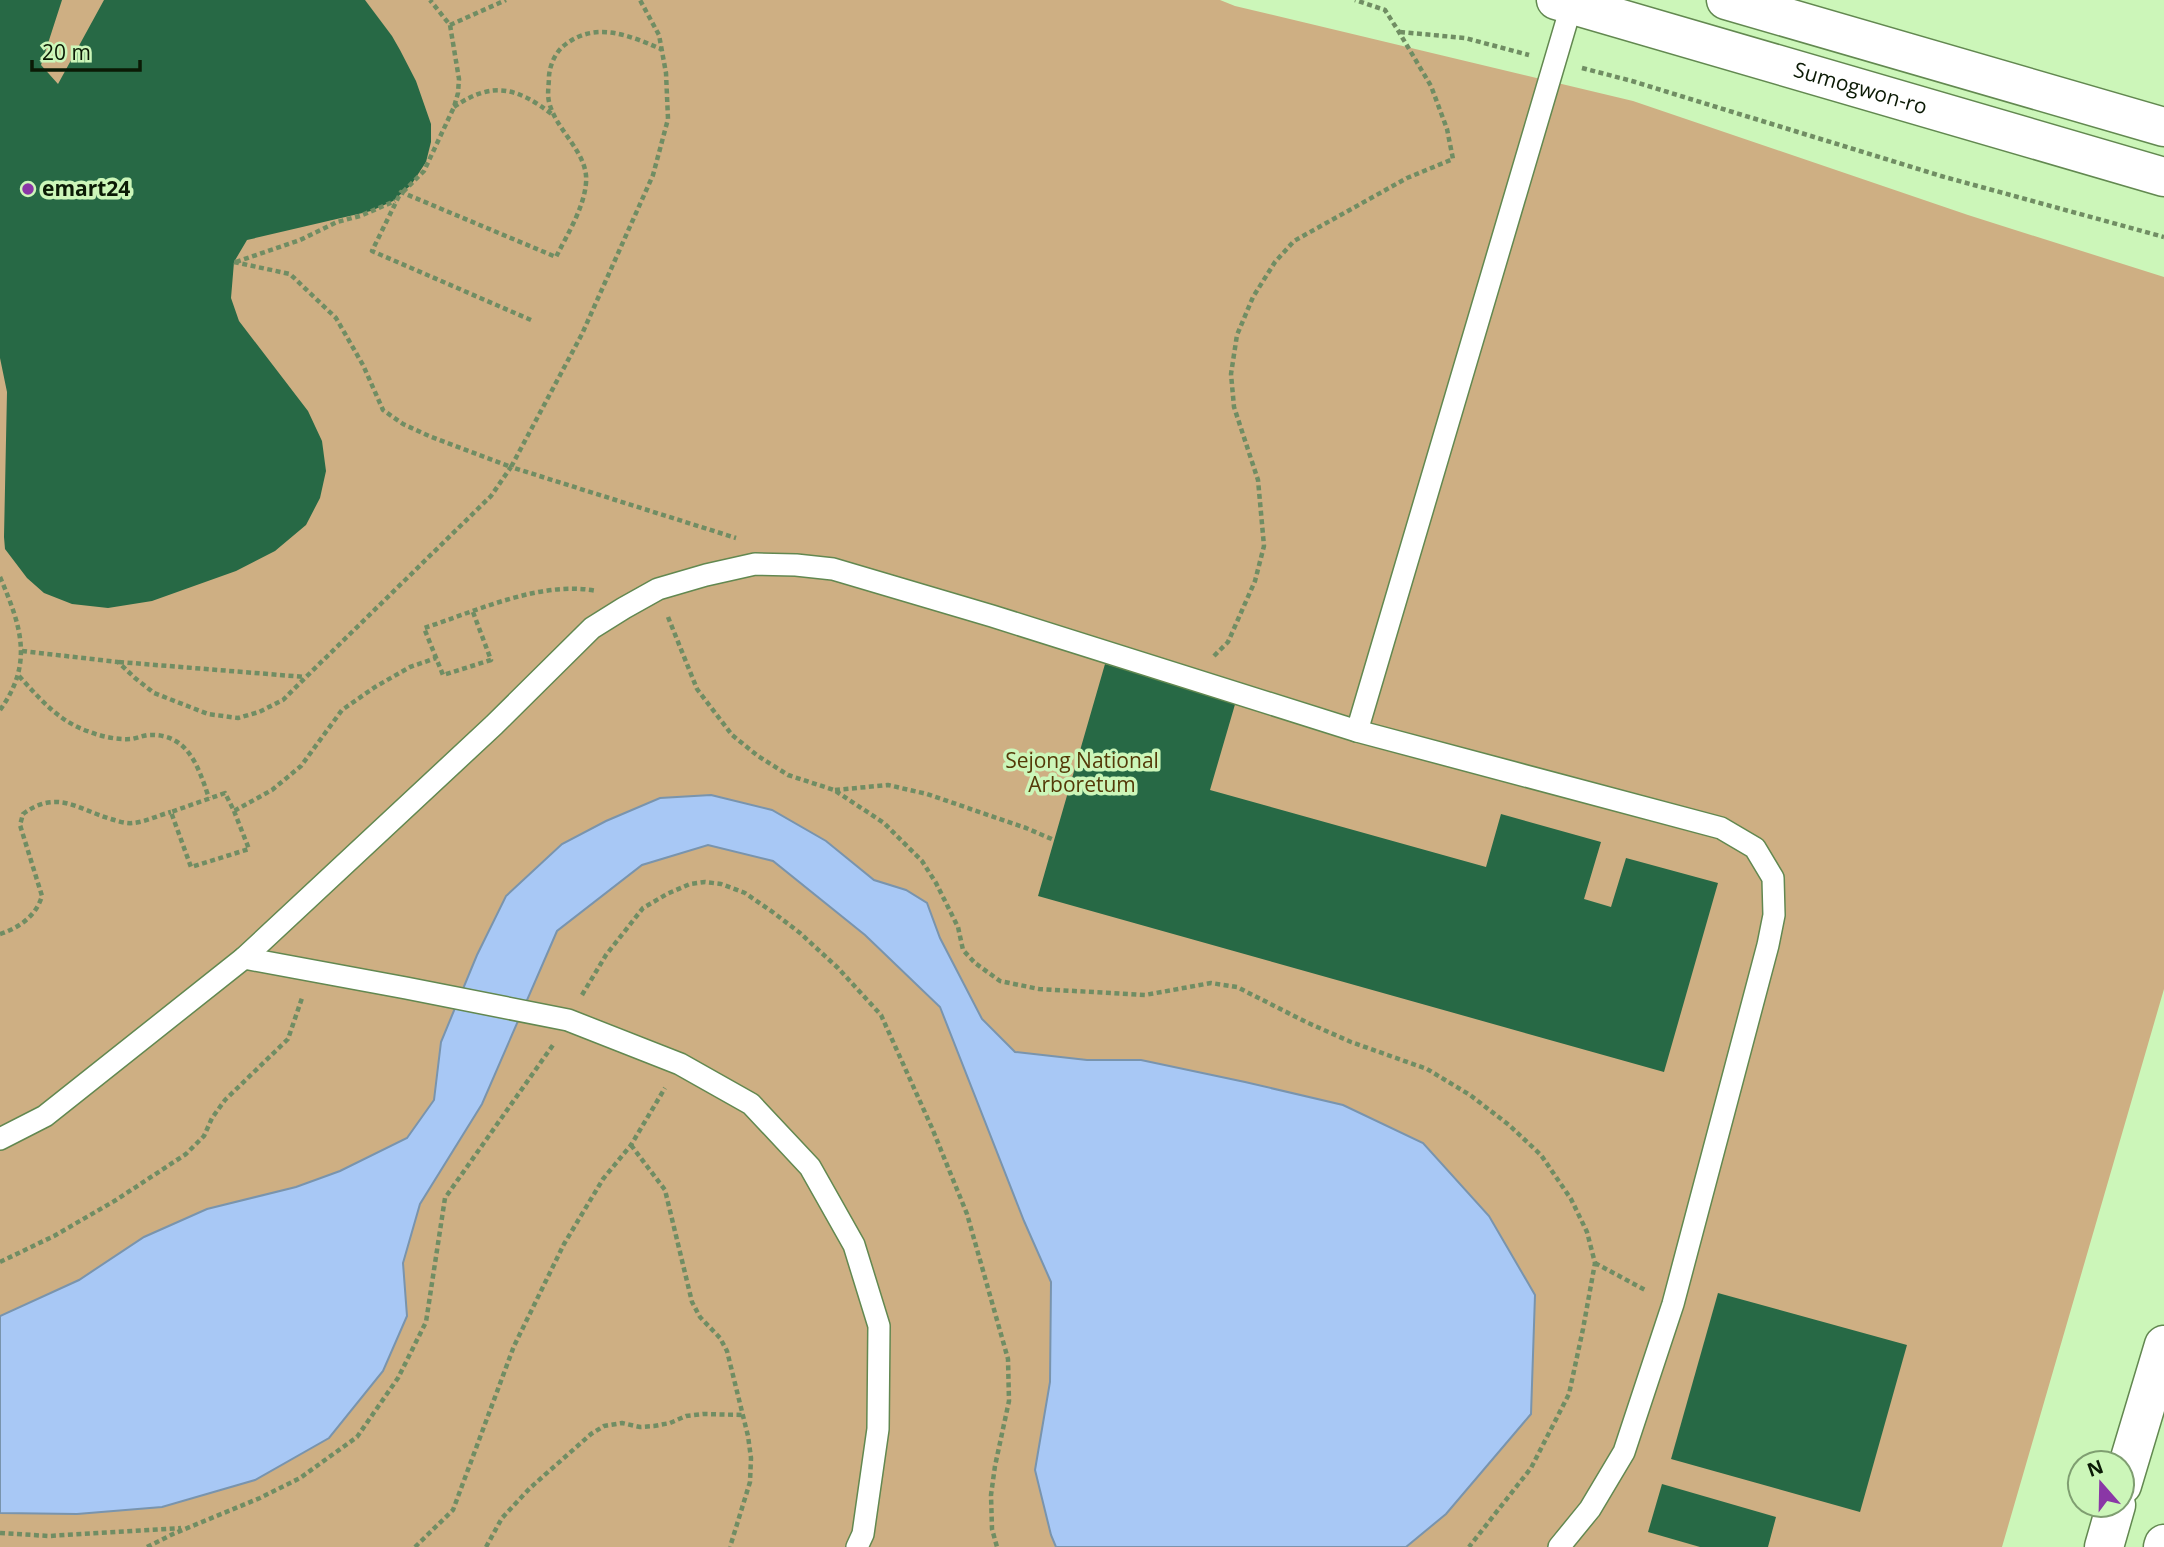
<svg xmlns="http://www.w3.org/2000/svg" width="2164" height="1547" font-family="'Open Sans',sans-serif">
<rect width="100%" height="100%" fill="#ccf6b9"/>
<polygon fill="#ceaf83" points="0,0 1220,0 1235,6 1633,101 1968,215 2164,277 2164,989 2002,1547 0,1547"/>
<polygon fill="#a8c8f5" stroke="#7994ad" stroke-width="2" points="711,795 772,810 826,841 874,880 906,890 927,903 940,938 982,1019 1015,1052 1087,1060 1141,1060 1245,1082 1343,1105 1423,1143 1489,1216 1535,1295 1531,1414 1446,1514 1406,1547 1056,1547 1051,1535 1035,1470 1050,1382 1051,1282 1024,1221 940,1007 865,935 773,861 708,845 642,865 557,931 482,1104 420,1204 403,1263 407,1316 383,1371 329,1438 255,1480 162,1507 77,1514 0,1513 0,1316 79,1280 144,1237 207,1209 296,1187 340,1171 407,1138 434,1100 441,1042 477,955 506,896 562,844 606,821 660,798"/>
<g fill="#276945">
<polygon points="0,0 62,0 41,65 58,84 104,0 365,0 392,36 400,50 416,81 431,124 431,142 426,162 411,185 393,201 371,211 247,240 234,262 231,298 239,321 308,411 322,441 326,471 320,498 306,525 275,551 236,571 152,601 108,608 72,604 44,593 27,578 5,549 4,537 7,392 0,358"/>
<polygon points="1105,664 1236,701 1210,790 1486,867 1501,814 1601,842 1584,899 1611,907 1626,858 1718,883 1664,1072 1038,896"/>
<polygon points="1718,1293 1907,1345 1860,1512 1671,1459"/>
<polygon points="1662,1484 1776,1517 1768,1547 1700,1547 1648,1532"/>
</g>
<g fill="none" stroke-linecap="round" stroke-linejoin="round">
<defs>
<g id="service">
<polyline points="1357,731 1573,0"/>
<polyline points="244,958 406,988 568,1020 680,1064 751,1104 810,1167 854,1245 879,1326 878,1429 863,1534 857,1547"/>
<polyline points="0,1139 45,1116 244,958 494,725 592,628 624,608 658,589 706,575 755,564 796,565 833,569 992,616 1357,731 1721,828 1755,848 1773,878 1774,915 1768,945 1673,1304 1624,1452 1590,1509 1559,1547"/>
</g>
<g id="tertiary">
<path id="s1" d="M1556 0 2164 177"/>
<polyline points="1726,0 2164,127"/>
</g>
<g id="primary">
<polyline points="2122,1485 2164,1345"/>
<polyline points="2104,1547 2116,1505"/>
<polyline points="2163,1547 2164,1544"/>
</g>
</defs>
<use href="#service" stroke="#628850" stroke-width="24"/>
<use href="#tertiary" stroke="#628850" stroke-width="41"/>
<use href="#primary" stroke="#628850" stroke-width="41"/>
<g stroke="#708d63" stroke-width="4.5" stroke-dasharray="5 3.5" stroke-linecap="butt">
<polyline points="450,25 506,0"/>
<polyline points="1400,32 1465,38 1529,55"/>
<polyline points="1582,68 1632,81 1941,176 2164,237"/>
<path d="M454 107C493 80 518 88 553 115"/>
<polyline points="403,192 424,171 454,107 458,93 459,79 450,25 430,0"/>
<polyline points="234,262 290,274 336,318 363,365 383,410 403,424 429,436 511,467 582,334 653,175 668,119 666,73 659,35 640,0"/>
<polyline points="236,262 300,240 337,222 360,216 395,201"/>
<path d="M531 320 372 251 401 192 556 257C567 235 584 208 586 183 589 153 556 131 549 102 547 93 549 85 549 76 550 64 556 51 566 44 596 21 631 36 661 49"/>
<path d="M0 577C21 626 34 663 0 710"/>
<path d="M473 612 491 660 443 675 424 628C477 611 541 580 597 591"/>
<polyline points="668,617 697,689 732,735 758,756 788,775 834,790 884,823 922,861 936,883 958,927 963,950 975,963 1000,981 1039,989 1145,995 1211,983 1237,987 1306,1022 1351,1042 1427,1069 1470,1095 1509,1125 1541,1155 1571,1199 1587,1232 1595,1263 1583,1329 1569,1394 1531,1468 1469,1547"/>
<polyline points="22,651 118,662 135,678 154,693 208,714 238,718 259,712 283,700 306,677 491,496 511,467 736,538"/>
<polyline points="1214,656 1228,642 1255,581 1264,546 1258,480 1234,407 1231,374 1237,335 1253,297 1275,262 1294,241 1407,178 1453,159 1447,129 1431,86 1399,32 1385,10 1355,0"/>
<polyline points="119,662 305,677"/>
<path d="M19 676C40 699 59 722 90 732 103 737 118 740 132 739 137 738 142 736 148 735 188 733 198 766 209 798"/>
<polyline points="835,790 888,785 927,794 1026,828 1054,840"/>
<polyline points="234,811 249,849 191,867 171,812 225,793 234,811 272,790 301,766 342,710 375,687 410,667 436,658"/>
<path d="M0 934C19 928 36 916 42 896L20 825 23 814C57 789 77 809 111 819 118 821 126 824 133 823 145 822 159 815 171 812"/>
<polyline points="582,995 606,955 643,908 667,894 690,884 705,882 721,884 745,893 774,913 800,933 838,968 881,1015 932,1128 967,1214 1008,1359 1009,1401 995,1466 991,1495 992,1529 997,1547"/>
<polyline points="631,1145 665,1190 692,1302 700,1317 720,1338 727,1351 748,1436 751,1458 750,1482 730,1547"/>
<polyline points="0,1262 54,1236 116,1200 186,1154 204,1136 212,1118 225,1100 288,1039 302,998"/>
<polyline points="1595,1263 1647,1291"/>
<polyline points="0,1533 49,1536 181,1528"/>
<polyline points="147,1547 173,1534 260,1498 300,1478 357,1437 398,1378 426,1322 445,1198 553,1045"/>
<polyline points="415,1547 453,1510 514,1346 564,1244 603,1179 631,1145 665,1088"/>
<polyline points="486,1547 502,1518 530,1488 591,1434 604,1426 622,1423 640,1427 654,1426 670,1423 686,1416 703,1414 743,1415"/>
</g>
<use href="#service" stroke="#fff" stroke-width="21"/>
<use href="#tertiary" stroke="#fff" stroke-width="38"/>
<use href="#primary" stroke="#fff" stroke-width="38"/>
</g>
<circle fill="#8a37a6" stroke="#ccf6b9" stroke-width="2.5" cx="28" cy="189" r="7"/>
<g text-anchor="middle" stroke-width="7" stroke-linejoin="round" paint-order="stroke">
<g font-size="21" fill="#0b1a05" stroke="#ccf6b9">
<text dy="7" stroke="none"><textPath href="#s1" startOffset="317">Sumogwon-ro</textPath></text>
</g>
<g font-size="21" font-weight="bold" fill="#0b1a05" stroke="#ccf6b9" text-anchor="start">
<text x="42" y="196">emart24</text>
</g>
<g font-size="21" fill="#543908" stroke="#ccf6b9">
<text x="1082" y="768">Sejong National<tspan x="1082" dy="24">Arboretum</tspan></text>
</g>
</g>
<g transform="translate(2101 1484) rotate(340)"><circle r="33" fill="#ccf6b9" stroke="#7f9e71" stroke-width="2"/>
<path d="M0-5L12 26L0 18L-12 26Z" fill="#8a37a6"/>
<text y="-10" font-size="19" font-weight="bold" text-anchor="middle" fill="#0b1a05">N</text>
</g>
<path d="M32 60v10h108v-10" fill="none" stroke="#0b1a05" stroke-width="3.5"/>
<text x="42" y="60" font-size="21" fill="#0b1a05" stroke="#ccf6b9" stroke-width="5" paint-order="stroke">20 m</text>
</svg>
